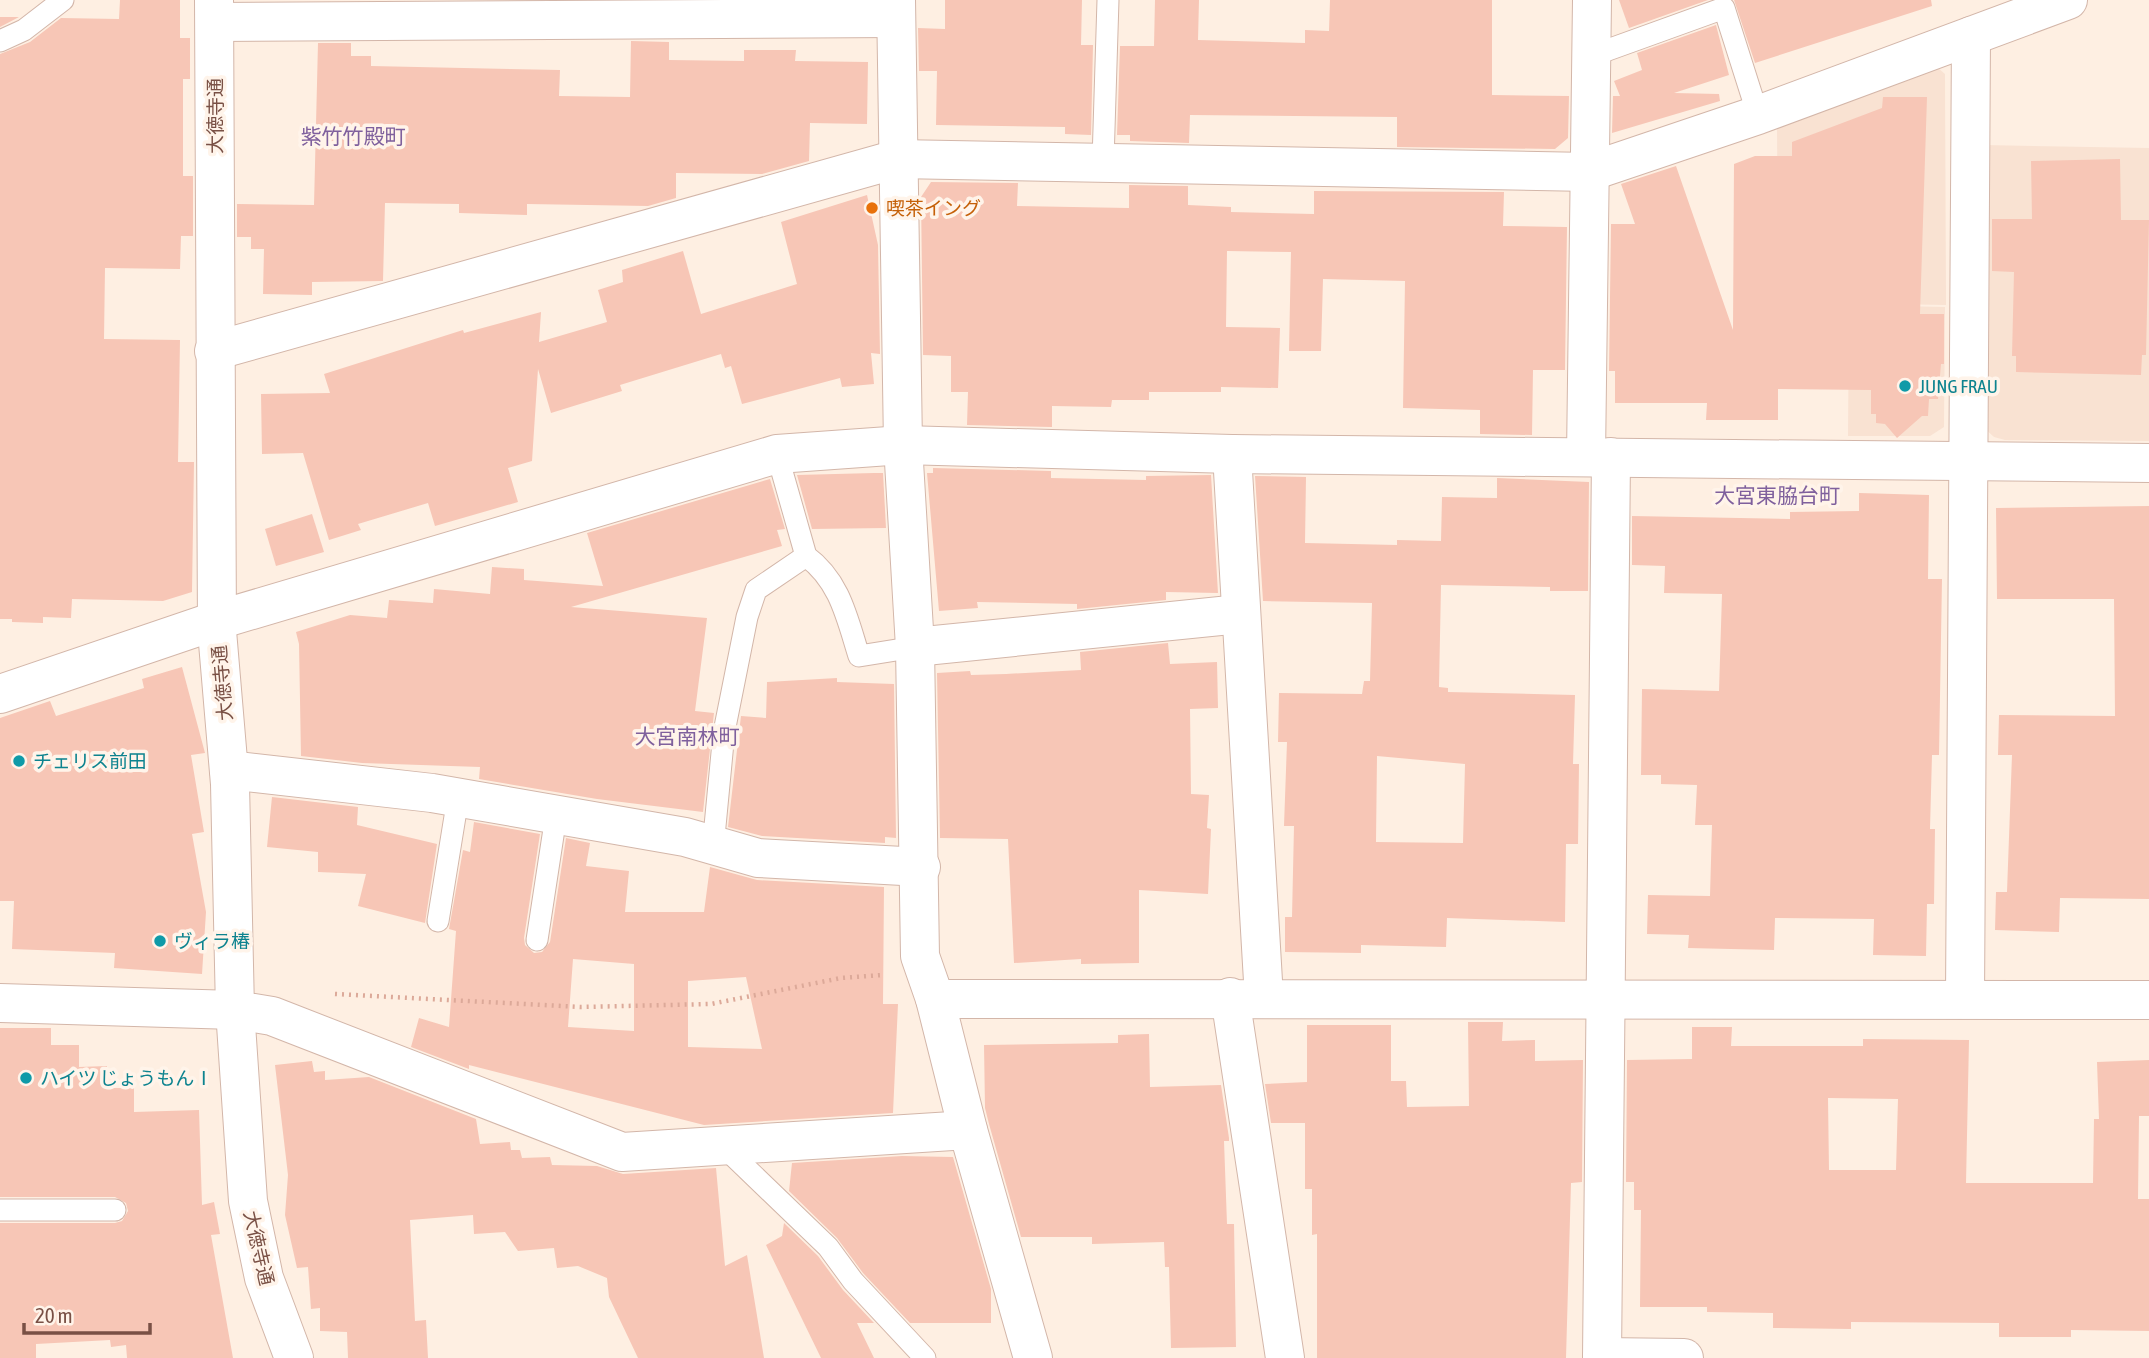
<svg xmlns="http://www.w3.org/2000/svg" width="2149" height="1358" font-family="'Asap Condensed','Noto Sans JP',sans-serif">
<rect width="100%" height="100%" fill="#feefe2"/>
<g fill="#f9e2d2">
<polygon points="1931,62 1945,74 1946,305 1778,302 1777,120"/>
<polygon points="1983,145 2149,148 2149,441 2005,440 1994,437 1984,428"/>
<polygon points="1849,305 1945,307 1944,427 1930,436 1848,436"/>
</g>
<g fill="#f7c6b6" fill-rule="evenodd">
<polygon points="120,0 180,0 180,38 190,38 190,79 183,79 183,176 193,176 193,236 181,236 180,269 105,268 104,339 180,340 178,462 194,462 192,592 163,601 72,599 71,618 43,617 43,623 12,622 12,619 0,619 0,54 30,42 61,18 119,19"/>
<polygon points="945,0 1082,0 1081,45 1093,45 1091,135 1065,134 1065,127 936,125 937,71 919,71 918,28 945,29"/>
<polygon points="1155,0 1199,0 1198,40 1305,43 1305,30 1329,31 1330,0 1492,0 1492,95 1569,96 1568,138 1555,149 1397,147 1397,117 1190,115 1189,143 1130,141 1130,135 1117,135 1120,46 1154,46"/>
<polygon points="1619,0 1708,0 1629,28"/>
<polygon points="1734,0 1931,0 1932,6 1755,63"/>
<polygon points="0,17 19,17 0,27"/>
<polygon points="1716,25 1729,75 1674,93 1719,94 1720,101 1612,133 1613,96 1620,96 1614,81 1642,70 1637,53"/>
<polygon points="631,41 669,42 669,60 744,61 744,50 796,50 795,61 868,62 867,124 810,123 809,161 762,174 676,173 676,198 648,206 527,204 527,215 459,213 459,204 385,203 383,281 312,282 312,295 263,294 264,249 251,249 251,237 237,237 237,204 314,205 318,43 351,43 351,56 371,56 371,66 560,70 559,96 630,97"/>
<polygon points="1883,97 1927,97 1920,314 1944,314 1944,364 1941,364 1938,399 1929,399 1928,416 1922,416 1897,438 1885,424 1876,423 1876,414 1871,414 1871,390 1778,389 1778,420 1706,420 1707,403 1615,403 1615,371 1609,371 1611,224 1635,224 1621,184 1676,166 1733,330 1734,164 1755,156 1792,156 1792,142 1882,108"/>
<polygon points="2120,159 2121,220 2149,220 2146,355 2142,355 2141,375 2016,372 2016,356 2012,356 2014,272 1992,271 1992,219 2032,219 2031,161"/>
<polygon points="931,182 1018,183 1017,206 1129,208 1129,185 1188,186 1188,205 1231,207 1231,212 1314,214 1314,191 1504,192 1503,226 1567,227 1565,370 1533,370 1532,435 1480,434 1480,410 1403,408 1405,281 1323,279 1321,351 1289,351 1291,252 1227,251 1226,327 1280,328 1278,388 1221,387 1221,392 1149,392 1149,400 1112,400 1111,407 1052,406 1052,427 967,425 968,392 951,392 951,356 923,355 921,197"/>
<polygon points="867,195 878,245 880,354 871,353 874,384 842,387 840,378 742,404 731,366 725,368 721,354 620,385 622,391 551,413 538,369 532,461 508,468 518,502 435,526 428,503 358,524 361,530 329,540 303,453 262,454 261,394 330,393 324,374 463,330 464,333 541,312 539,342 607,322 598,290 623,282 622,270 683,251 701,314 797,284 781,222"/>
<polygon points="933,468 1051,471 1051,478 1146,480 1146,476 1211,475 1218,593 1166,592 1166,600 1077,609 1077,604 977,602 978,608 939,611 927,473 933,473"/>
<polygon points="874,473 883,473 886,528 812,529 797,475"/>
<path d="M1255 476 1306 477 1305 543 1397 545V540L1441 541 1442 497 1497 498V478L1589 482 1588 591H1550V587L1441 585 1439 687 1448 688V692L1575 695 1573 764H1579L1578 844H1566L1565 922 1447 918 1446 947 1361 945V953L1285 952V917H1292L1294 826H1284L1287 742H1278L1279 693 1362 694 1364 681H1370L1372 603 1263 601ZM1377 756 1465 764 1463 843 1376 842Z"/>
<polygon points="770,479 785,529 777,530 782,546 571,607 707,618 695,711 714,713 703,812 597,799 479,779 480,767 362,763 301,756 299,644 296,632 350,615 387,618 389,600 433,603 434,589 490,594 492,567 524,569 524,580 603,586 587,533"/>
<polygon points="1859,493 1929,495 1928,579 1942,579 1939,755 1932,755 1930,829 1935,829 1934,904 1927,904 1926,956 1873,955 1874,919 1775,918 1774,950 1688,948 1689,935 1647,934 1648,895 1710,896 1712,825 1695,825 1697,785 1661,784 1661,775 1641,775 1642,689 1719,691 1722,594 1664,593 1665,566 1632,565 1632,516 1790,519 1790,512 1859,511"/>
<polygon points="2149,506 2149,899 2060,898 2059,932 1995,930 1996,892 2007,892 2012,755 1998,755 1999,715 2115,716 2114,599 1997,599 1996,508"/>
<polygon points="312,514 324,552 276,566 265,529"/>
<polygon points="1168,643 1170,664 1217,662 1218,708 1190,709 1191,794 1209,795 1207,828 1211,829 1208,894 1139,890 1139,963 1081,964 1081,959 1014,963 1008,839 940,838 937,673 970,671 971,675 1006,674 1081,670 1080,652"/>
<polygon points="182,667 205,753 191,755 204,832 192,834 206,912 202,974 114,968 115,953 12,949 14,901 0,901 0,718 50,701 56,716 144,688 142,679"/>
<polygon points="837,678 837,682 894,684 896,838 885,837 885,843 762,836 728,827 741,716 766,718 767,682"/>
<polygon points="272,797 358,807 357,825 437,844 425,923 358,906 366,874 318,872 318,852 267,847"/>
<path d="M474 822 540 834 524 938 525 945 534 953 542 952 550 942 566 838 590 843 586 866 629 871 625 912H704L710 867 757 880 884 887 883 1004H898L893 1113 704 1125 469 1065V1069L411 1047 419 1018 449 1027 456 931 449 929 463 850 470 852ZM573 959 634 964V1031L568 1027ZM746 977 762 1049 688 1047V981Z"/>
<polygon points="1468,1022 1503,1022 1502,1041 1535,1040 1535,1061 1583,1060 1582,1182 1571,1183 1566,1358 1317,1358 1317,1234 1312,1235 1312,1189 1305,1189 1305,1123 1271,1123 1265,1084 1307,1082 1307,1025 1391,1025 1391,1081 1406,1081 1407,1107 1469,1106"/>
<path d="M1692 1027H1732L1731 1046H1863V1039L1969 1040 1966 1183H2093L2094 1119H2099L2097 1062 2149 1060V1116H2139L2138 1199H2149V1331L2071 1330V1337H1999V1323L1851 1322V1329L1773 1328V1313L1707 1312V1307H1640L1641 1210H1634V1182H1626L1627 1060 1692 1059ZM1828 1098 1898 1099 1896 1170H1829Z"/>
<polygon points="0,1028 51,1028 51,1045 79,1045 79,1067 107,1066 107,1088 134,1088 134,1112 199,1110 202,1205 214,1202 220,1234 211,1235 233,1358 127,1358 126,1345 111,1347 110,1340 36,1344 36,1358 0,1358 0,1223 115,1223 122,1221 128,1211 126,1203 115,1197 0,1197"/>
<polygon points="1149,1034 1150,1087 1221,1085 1229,1138 1229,1141 1224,1141 1227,1224 1234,1224 1236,1347 1171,1348 1169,1267 1165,1267 1164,1242 1092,1244 1092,1237 1021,1237 989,1124 985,1108 984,1045 1118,1043 1118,1035"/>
<polygon points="312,1061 314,1072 325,1071 325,1080 369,1077 476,1119 480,1144 510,1142 511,1150 520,1150 522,1158 550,1157 552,1165 597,1166 623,1174 716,1168 725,1266 747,1255 764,1358 638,1358 609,1297 607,1278 578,1266 557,1268 554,1248 518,1251 505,1232 474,1234 473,1215 410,1220 415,1321 426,1320 428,1358 348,1358 347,1332 320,1331 320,1308 311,1309 308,1267 297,1268 285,1215 288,1175 275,1065"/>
<polygon points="902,1156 953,1157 991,1289 991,1323 910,1323 863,1273 837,1238 789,1191 792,1163"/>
<polygon points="784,1223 818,1256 843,1290 874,1323 857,1323 874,1358 821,1358 766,1245 782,1236"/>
</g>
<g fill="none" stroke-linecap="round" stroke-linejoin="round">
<defs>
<g id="lane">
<polyline points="0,41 24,30 63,0"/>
<polyline points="1591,56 1724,8 1758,115"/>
<polyline points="1103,161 1108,0"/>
<path d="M777 454 806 556C840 581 847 618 859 656L915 647"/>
<polyline points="713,847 724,732 747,617 756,590 806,556"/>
<polyline points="438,921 458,798"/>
<polyline points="537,940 556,816"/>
<polyline points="723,1146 828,1247 853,1281 925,1358"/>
<polyline points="0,1210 115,1210"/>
</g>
<g id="street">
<polyline points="214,0 217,631 230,784 235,1010 248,1201 264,1278 294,1358"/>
<polyline points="896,0 903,445 915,647 920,956 935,999 968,1130 1033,1358"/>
<polyline points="215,22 896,18"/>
<polyline points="214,351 897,159 1589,172 1758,115 2068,0"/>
<polyline points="1232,454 1264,998"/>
<polyline points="1586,457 1592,0"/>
<polyline points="915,647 1240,614"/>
<polyline points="0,694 218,620 777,454 903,445 1232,454 2149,463"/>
<polyline points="229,770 432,793 685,837 758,858 921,867"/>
<polyline points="1230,997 1285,1358"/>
<polyline points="935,999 2149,1000"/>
<polyline points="1965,999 1971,36"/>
<polyline points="0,1003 235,1010 272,1016 622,1152 968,1130"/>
<polyline points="1602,1357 1684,1358"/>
<polyline points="1602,1358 1611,457"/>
</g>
</defs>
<use href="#lane" stroke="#d3b6a9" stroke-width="23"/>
<use href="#street" stroke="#d3b6a9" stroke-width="40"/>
<polyline stroke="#dca999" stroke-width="4.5" stroke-dasharray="2 5" stroke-linecap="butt" points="335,994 581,1007 711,1004 841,978 883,975"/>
<use href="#lane" stroke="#fff" stroke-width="21"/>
<use href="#street" stroke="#fff" stroke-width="38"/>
</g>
<circle fill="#e8710a" stroke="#fff4ea" stroke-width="2.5" cx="872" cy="208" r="7"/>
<g fill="#0f9aa8" stroke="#fff4ea" stroke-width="2.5">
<circle cx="1905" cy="386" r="7"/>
<circle cx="19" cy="761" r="7"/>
<circle cx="160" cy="941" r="7"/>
<circle cx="26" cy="1078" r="7"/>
</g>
<g text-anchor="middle" stroke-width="7" stroke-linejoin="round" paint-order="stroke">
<g font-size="19" fill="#795045" stroke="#fff4ea">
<text transform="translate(215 116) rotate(-90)" y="7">大徳寺通</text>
<text transform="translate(222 683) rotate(-95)" y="7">大徳寺通</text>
<text transform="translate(259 1248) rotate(77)" y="7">大徳寺通</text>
</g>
<g font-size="19" fill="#c56008" stroke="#fff4ea" text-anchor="start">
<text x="886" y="215">喫茶イング</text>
</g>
<g font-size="19" fill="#0d838f" stroke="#fff4ea" text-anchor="start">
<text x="1919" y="393">JUNG FRAU</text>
<text x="33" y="768">チェリス前田</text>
<text x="174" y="948">ヴィラ椿</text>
<text x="40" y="1085">ハイツ じょうもんⅠ</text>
</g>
<g font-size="21" fill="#7f609d" stroke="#fff4ea">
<text x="353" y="144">紫竹竹殿町</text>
<text x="1777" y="503">大宮東脇台町</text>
<text x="687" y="744">大宮南林町</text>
</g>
</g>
<path d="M24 1323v10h126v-10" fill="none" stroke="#795045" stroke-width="3.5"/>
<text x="35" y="1323" font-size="21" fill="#795045" stroke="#fff4ea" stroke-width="5" paint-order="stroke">20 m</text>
</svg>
